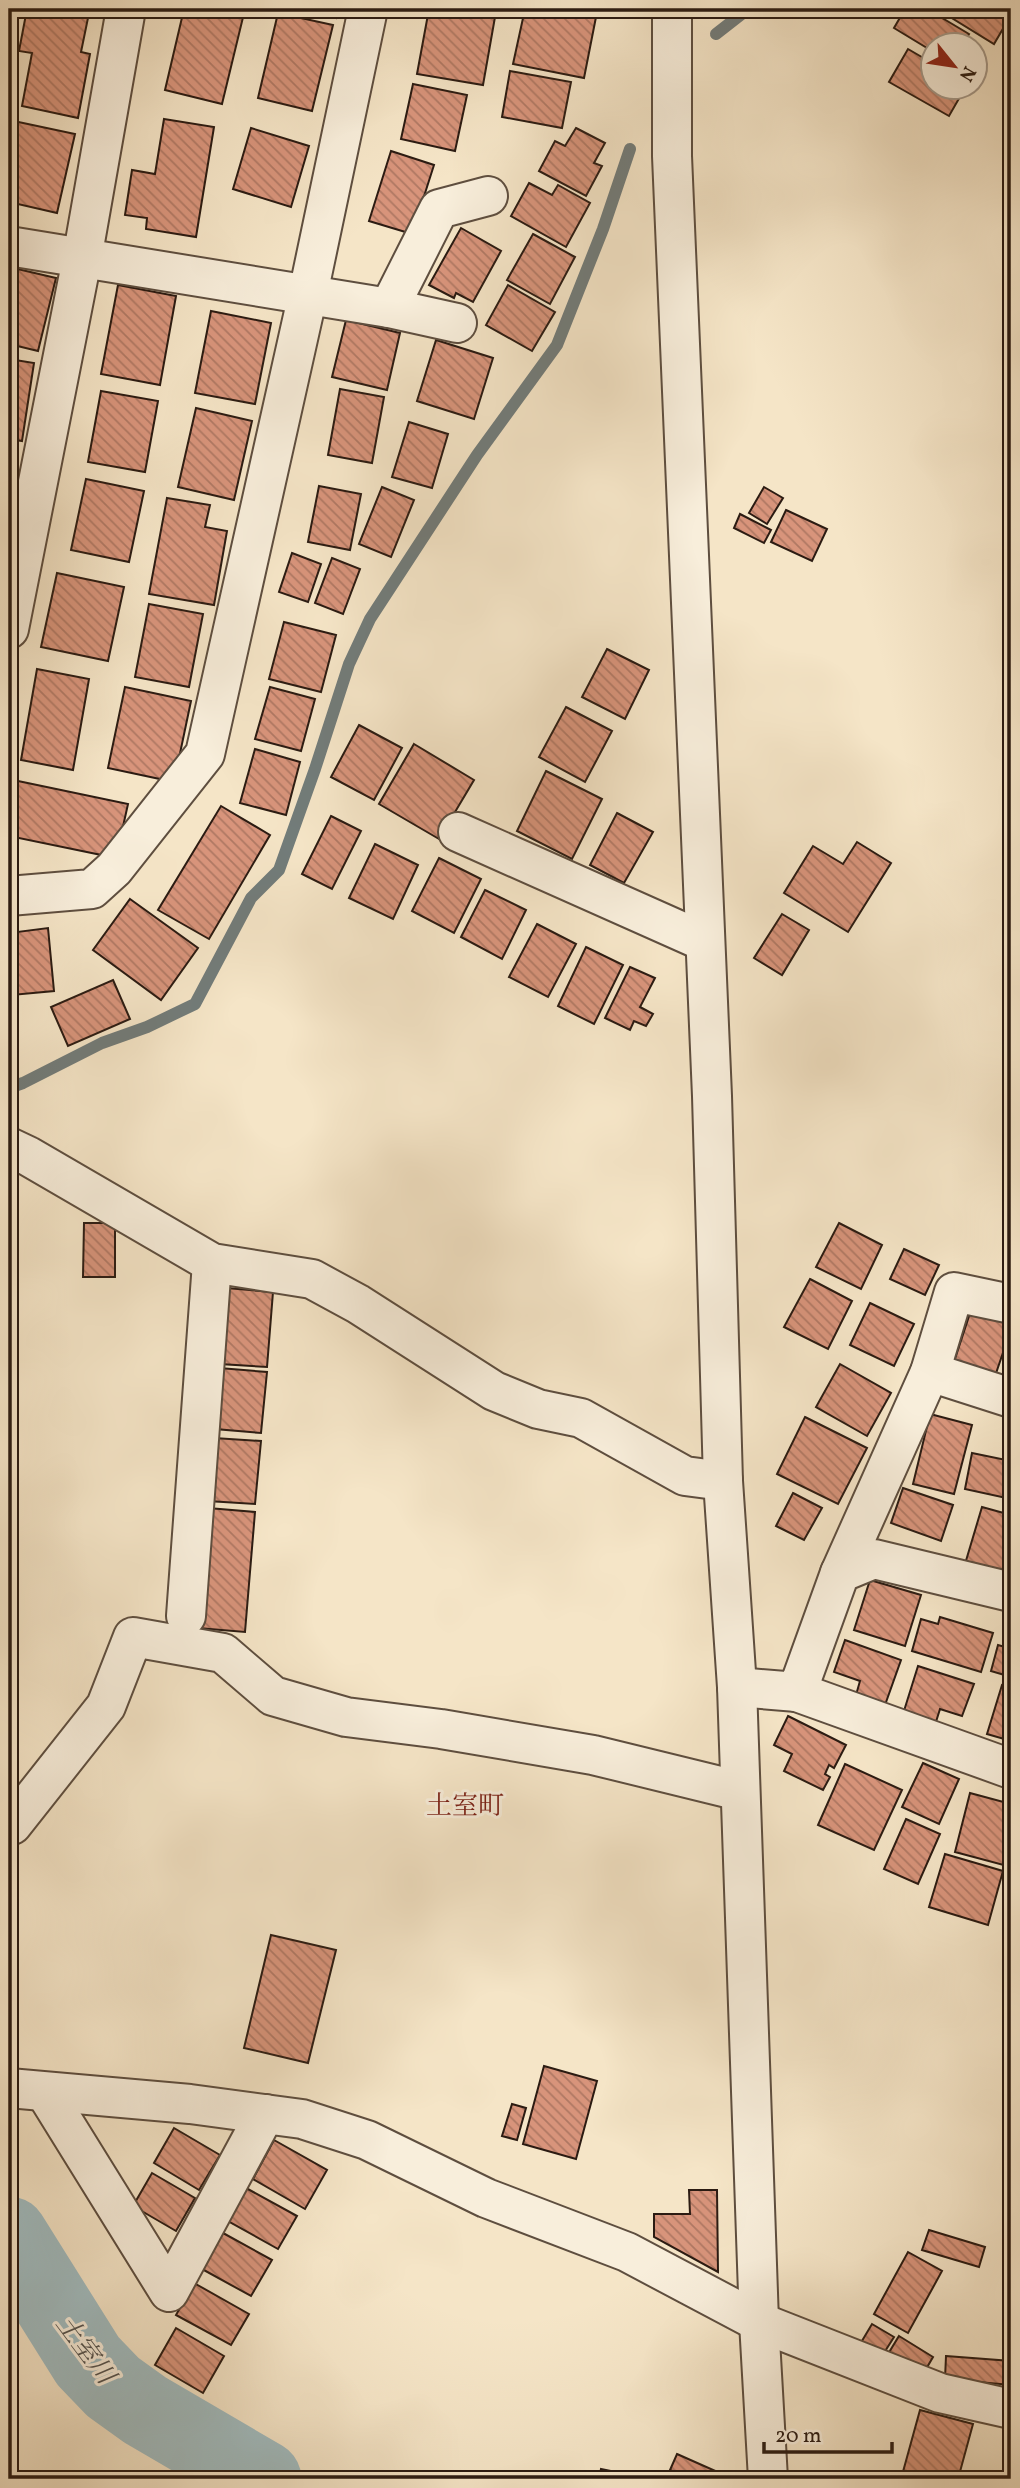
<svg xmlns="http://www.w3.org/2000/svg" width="1020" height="2488" font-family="Vollkorn,'Noto Serif JP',serif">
<defs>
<pattern id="building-back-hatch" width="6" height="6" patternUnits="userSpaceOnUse" patternTransform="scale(1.75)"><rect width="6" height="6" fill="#d8947b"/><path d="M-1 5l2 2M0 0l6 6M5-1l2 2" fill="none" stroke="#af7863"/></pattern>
</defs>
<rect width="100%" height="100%" fill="#f5e5c7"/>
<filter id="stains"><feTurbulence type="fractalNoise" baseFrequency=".00286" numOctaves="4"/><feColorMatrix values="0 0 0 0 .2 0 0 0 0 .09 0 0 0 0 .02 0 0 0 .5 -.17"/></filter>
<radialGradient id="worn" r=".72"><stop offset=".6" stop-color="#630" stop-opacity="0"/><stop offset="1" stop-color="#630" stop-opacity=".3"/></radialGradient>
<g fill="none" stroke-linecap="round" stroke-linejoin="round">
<g stroke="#727c7a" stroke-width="12">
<polyline points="716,34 748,9"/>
<polyline points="9,1088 23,1083 102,1043 147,1027 195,1004 251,898 279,870 315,769 349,664 370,619 477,455 557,345 603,229 630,149"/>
</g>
<polyline stroke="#a1bcc0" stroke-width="77" points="9,2235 88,2361 113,2387 145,2410 263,2479"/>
</g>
<g fill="url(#building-back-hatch)" stroke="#2b1b12" stroke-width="2">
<polygon points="27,9 68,9 89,13 81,52 90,54 78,118 22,106 32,53 19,51"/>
<polygon points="184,9 245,9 222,104 165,90"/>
<polygon points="297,9 338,9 336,18"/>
<polygon points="429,9 447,9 495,17 483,85 417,74"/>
<polygon points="525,9 553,9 596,17 584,78 513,64"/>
<polygon points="905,9 927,9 969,34 962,46 932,46 932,51 894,28"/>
<polygon points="944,9 1011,9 1011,15 994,44 942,12"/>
<polygon points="278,13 333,25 312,111 258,98"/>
<polygon points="908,49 932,63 932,88 965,88 949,116 889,82"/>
<polygon points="510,71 571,82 562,128 502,117"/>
<polygon points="413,84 467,95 455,151 401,139"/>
<polygon points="164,119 214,127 196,237 146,229 147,218 125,215 132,170 155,174"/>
<polygon points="9,120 75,134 57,213 9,202"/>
<polygon points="251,128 309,146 291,207 233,189"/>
<polygon points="576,128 605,143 594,163 602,166 586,196 539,171 555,141 565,146"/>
<polygon points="391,151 434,165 412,234 369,221"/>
<polygon points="529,183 552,195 558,185 590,203 566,247 511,216"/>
<polygon points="461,228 501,251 473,302 456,293 454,298 429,285"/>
<polygon points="533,234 575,257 550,304 507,280"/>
<polygon points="9,267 56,278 38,351 9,344"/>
<polygon points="118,285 176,296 160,385 101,374"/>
<polygon points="508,285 555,312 532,351 486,325"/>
<polygon points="211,311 271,323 255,404 195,393"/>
<polygon points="346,320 400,333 387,390 332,377"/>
<polygon points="436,340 493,358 474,419 417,401"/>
<polygon points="9,359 34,363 22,441 9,439"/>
<polygon points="340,389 384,397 372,463 328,455"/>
<polygon points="101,391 158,401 145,472 88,462"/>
<polygon points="196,408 252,421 234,500 178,487"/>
<polygon points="409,422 448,434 432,488 392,477"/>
<polygon points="9,446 16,447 9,489"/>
<polygon points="86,479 144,491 129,562 71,550"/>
<polygon points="319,486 361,494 350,550 308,542"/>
<polygon points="382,487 414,500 391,557 359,544"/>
<polygon points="764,487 783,498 767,524 749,513"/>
<polygon points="167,498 210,505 205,527 227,531 214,605 149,594"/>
<polygon points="786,510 827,529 812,561 771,542"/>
<polygon points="740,514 771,530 764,543 734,528"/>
<polygon points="292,553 321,564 308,602 279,592"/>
<polygon points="332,558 360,569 343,614 315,603"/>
<polygon points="57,573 124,587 108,661 41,647"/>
<polygon points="149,604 203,614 189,687 135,677"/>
<polygon points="284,622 336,635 321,692 269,679"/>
<polygon points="607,649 649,670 625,719 582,697"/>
<polygon points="37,669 89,679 73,770 21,760"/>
<polygon points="125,687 191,701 174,782 108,768"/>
<polygon points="270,687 315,699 301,751 255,739"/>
<polygon points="566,707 612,731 585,782 539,757"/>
<polygon points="359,725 402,748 374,800 331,777"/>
<polygon points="414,744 474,780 439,839 379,804"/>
<polygon points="255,749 300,762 286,815 240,803"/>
<polygon points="546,771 602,799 572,859 517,831"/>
<polygon points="18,781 128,804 116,858 9,836 9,822"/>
<polygon points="221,806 270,835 209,939 158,910"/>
<polygon points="617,813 653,832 624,883 590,865"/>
<polygon points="331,816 361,831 332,889 302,874"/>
<polygon points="857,842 891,863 848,932 784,893 813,846 843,864"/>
<polygon points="375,844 418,865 393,919 349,898"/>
<polygon points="439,858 481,879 454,933 412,911"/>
<polygon points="485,890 526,910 502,959 461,937"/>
<polygon points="130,899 198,948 161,1000 93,950"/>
<polygon points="782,914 809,930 782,975 754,958"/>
<polygon points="537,924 576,944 548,997 509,977"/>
<polygon points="48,928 54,991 12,995 9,933"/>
<polygon points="586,947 623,965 594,1024 558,1006"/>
<polygon points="630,967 655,978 640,1007 653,1014 646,1026 634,1021 630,1030 605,1018"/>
<polygon points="113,980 130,1019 68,1046 51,1007"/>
<polygon points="84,1223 115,1223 115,1277 83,1277"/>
<polygon points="839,1223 882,1245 861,1289 816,1267"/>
<polygon points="904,1249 939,1265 925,1295 890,1279"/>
<polygon points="810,1279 852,1301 828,1349 784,1327"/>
<polygon points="226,1288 273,1292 267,1367 220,1364"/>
<polygon points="870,1303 914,1324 894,1366 850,1345"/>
<polygon points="973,1304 1011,1317 1011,1329 991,1388 950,1374"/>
<polygon points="840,1364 891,1393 867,1436 816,1407"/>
<polygon points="219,1368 267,1372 261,1433 215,1429"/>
<polygon points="930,1414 972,1425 954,1494 913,1484"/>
<polygon points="805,1417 867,1448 838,1504 777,1474"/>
<polygon points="214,1438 261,1441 255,1504 208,1501"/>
<polygon points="972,1453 1011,1461 1011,1499 965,1489"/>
<polygon points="903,1488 953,1505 941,1541 891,1523"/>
<polygon points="793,1493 822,1508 804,1540 776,1526"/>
<polygon points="982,1507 1011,1515 1011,1547 1003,1575 965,1564"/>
<polygon points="208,1508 255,1512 245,1632 198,1628"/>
<polygon points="870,1580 921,1595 905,1646 854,1630"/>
<polygon points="940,1617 993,1633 981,1672 912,1651 921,1619 938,1624"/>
<polygon points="1011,1625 1011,1677 991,1671 998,1645 1005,1647"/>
<polygon points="845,1640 901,1660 885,1705 856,1695 860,1681 834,1672"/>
<polygon points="918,1666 974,1684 962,1716 940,1709 935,1725 903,1714"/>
<polygon points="1002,1685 1011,1688 1011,1741 987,1734"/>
<polygon points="788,1716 846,1745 834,1768 829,1765 825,1774 830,1777 823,1790 784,1771 792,1754 774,1745"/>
<polygon points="923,1763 959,1779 939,1824 902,1807"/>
<polygon points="845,1764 902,1790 874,1850 818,1825"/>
<polygon points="970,1793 1011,1804 1011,1867 955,1852"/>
<polygon points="906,1819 940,1834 918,1884 884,1869"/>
<polygon points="945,1854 1003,1871 988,1925 929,1907"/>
<polygon points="271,1935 336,1950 308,2063 244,2048"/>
<polygon points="544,2066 597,2081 576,2159 523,2144"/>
<polygon points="512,2104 526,2108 517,2140 502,2136"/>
<polygon points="174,2128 220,2155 199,2190 154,2163"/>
<polygon points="274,2140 327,2170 305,2209 253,2179"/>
<polygon points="152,2173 195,2198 176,2231 133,2206"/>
<polygon points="246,2188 297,2216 278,2249 228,2221"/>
<polygon points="689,2190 717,2190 718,2272 654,2237 654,2214 690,2214"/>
<polygon points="929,2230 985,2247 979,2267 922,2250"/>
<polygon points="223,2233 272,2260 251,2296 202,2269"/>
<polygon points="908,2252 942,2271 908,2333 874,2314"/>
<polygon points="194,2283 249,2314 231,2345 176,2315"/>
<polygon points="872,2324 894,2337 877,2364 856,2351"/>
<polygon points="176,2328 224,2356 203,2393 155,2365"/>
<polygon points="899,2336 933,2357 919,2381 885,2359"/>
<polygon points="946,2356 1011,2361 1011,2385 945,2379"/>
<polygon points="920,2410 973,2424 958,2479 901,2479"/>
<polygon points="677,2454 720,2473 717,2479 691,2479 670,2470"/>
<polygon points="601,2469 650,2479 599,2479"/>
</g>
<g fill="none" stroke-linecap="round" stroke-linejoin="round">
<defs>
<g id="minor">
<polyline points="672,9 672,156 712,1096 723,1481 737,1687 759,2322 768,2479"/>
<polyline points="9,246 389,308 457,323"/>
<polyline points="389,308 439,209 488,196"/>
<polyline points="9,629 82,259 126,9"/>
<polyline points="458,832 705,942"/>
<polyline points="9,896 92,889 114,869 205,754 308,294 368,9"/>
<polyline points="9,1147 28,1156 212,1263 312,1279 358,1304 494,1391 538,1409 581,1418 685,1476 723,1481"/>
<polyline points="930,1372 1011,1398"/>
<polyline points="840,1573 930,1372 954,1292 1011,1304"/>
<polyline points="186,1616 212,1263"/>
<polyline points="737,1687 797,1692 840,1573 874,1559 1011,1592"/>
<polyline points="797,1692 1011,1769"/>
<polyline points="12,1825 106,1706 133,1637 223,1653 273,1696 346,1717 441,1729 593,1755 740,1791"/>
<polyline points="9,2088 190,2104 302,2119 367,2140 486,2198 627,2252 759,2322 940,2393 1011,2409"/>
<polyline points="45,2092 169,2292 265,2114"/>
</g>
</defs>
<use href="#minor" stroke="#5e4e3f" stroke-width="42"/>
<use href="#minor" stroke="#f8eedb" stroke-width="38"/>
</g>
<g text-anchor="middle" stroke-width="6" stroke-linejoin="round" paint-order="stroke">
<g font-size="26" fill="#7a1f14" stroke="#f8eedb">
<text x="465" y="1814">土室町</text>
</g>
<g font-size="26" font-style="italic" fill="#54534f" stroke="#f8eedb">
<text transform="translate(86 2349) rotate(53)" y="9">土室川</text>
</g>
</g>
<rect width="1020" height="2488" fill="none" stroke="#f5e5c7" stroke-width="35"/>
<rect x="10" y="10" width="999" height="2467" fill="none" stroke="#2b1b12" stroke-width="3.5"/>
<rect x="18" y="18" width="985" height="2453" fill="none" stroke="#2b1b12" stroke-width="2"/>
<g transform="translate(954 66) rotate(120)"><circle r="33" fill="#f8eedb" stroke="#a69a8b" stroke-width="2"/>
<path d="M0-5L12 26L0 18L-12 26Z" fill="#8f2418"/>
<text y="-10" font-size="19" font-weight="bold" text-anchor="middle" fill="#2b1b12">N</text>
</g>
<path d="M764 2442v10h128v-10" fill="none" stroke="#2b1b12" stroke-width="3.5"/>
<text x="775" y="2442" font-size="21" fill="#2b1b12" stroke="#f8eedb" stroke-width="5" paint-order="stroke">20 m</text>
<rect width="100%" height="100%" filter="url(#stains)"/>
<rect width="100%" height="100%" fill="url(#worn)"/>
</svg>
